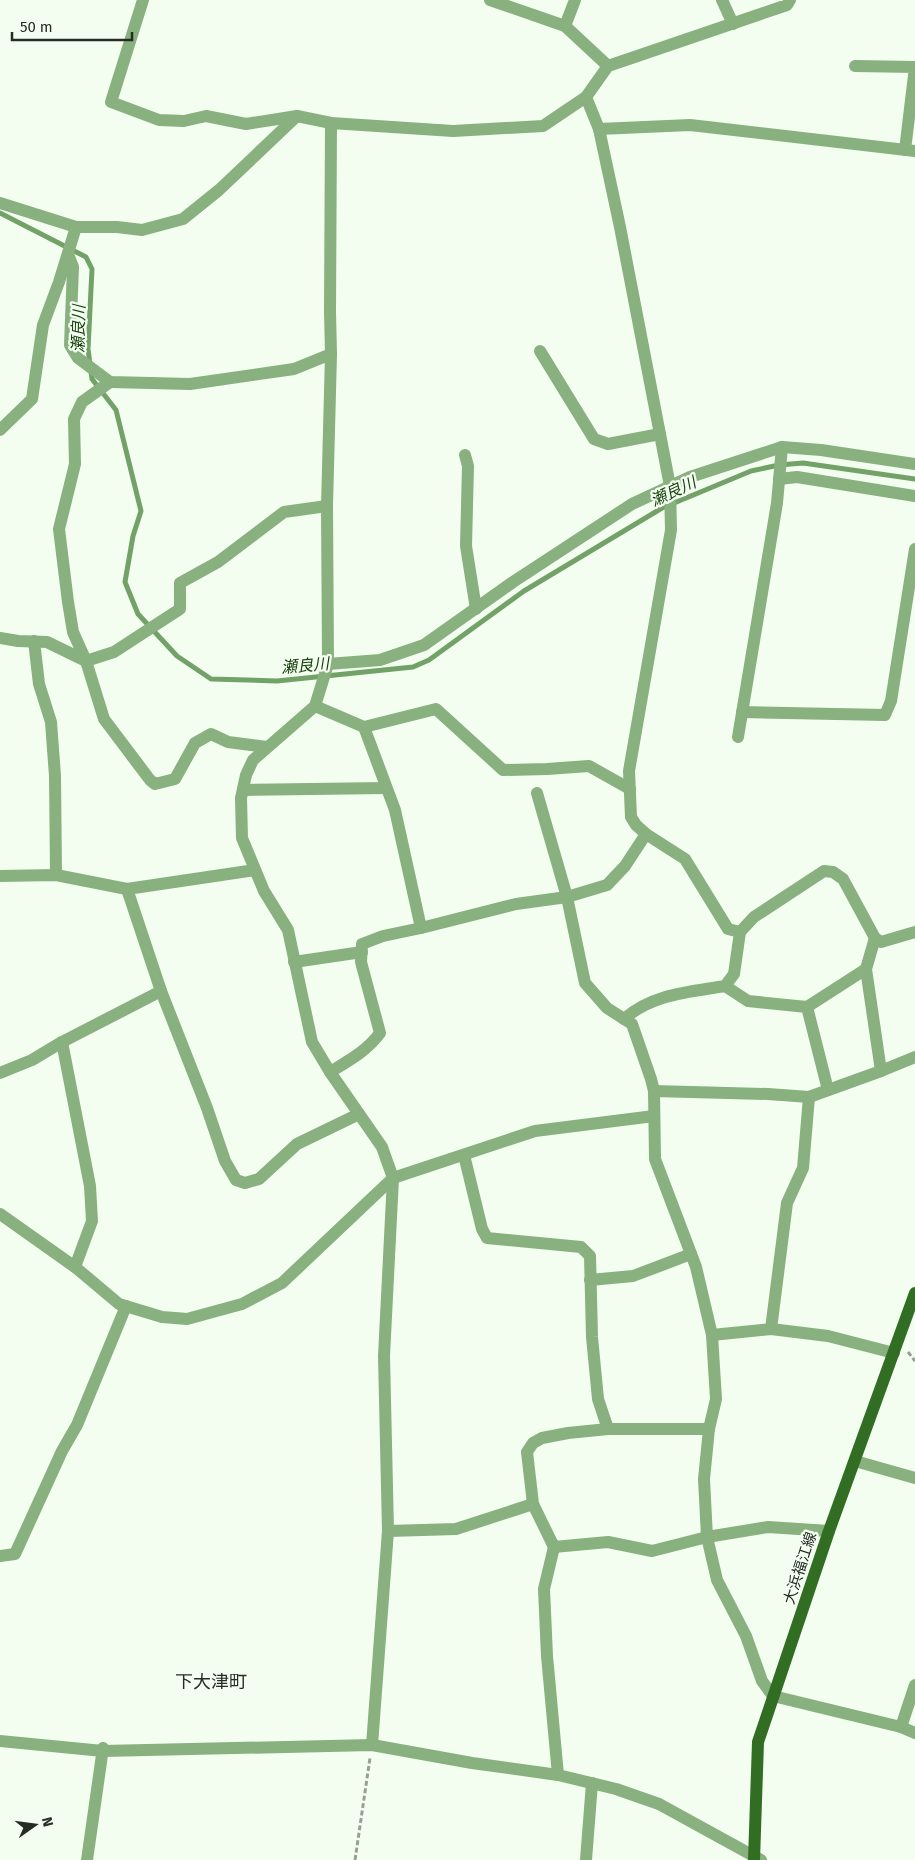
<svg xmlns="http://www.w3.org/2000/svg" width="915" height="1860" font-family="'Fira Sans','Noto Sans JP',sans-serif">
<rect width="100%" height="100%" fill="#f3fef0"/>
<g fill="none" stroke-linecap="round" stroke-linejoin="round">
<polyline stroke="#73a269" stroke-width="5" points="0,213 86,257 92,269 88,349 92,379 116,410 141,511 133,536 125,582 138,614 177,656 211,679 277,681 413,667 429,660 524,591 662,508 751,471 779,465 803,463 915,479"/>
<g stroke="#97a095" stroke-width="3" stroke-dasharray="5 2.5" stroke-linecap="butt">
<polyline points="908,1352 915,1361"/>
<polyline points="355,1860 370,1758"/>
</g>
<g stroke="#88b17f" stroke-width="12">
<polyline points="143,0 111,102 159,120 184,121 206,116 246,124 297,116 331,123 453,131 543,126 586,97"/>
<polyline points="490,0 565,26 608,66"/>
<polyline points="722,0 733,24"/>
<polyline points="565,26 575,0"/>
<polyline points="855,66 915,67 905,150"/>
<polyline points="331,123 330,312 331,354 327,506 328,664 315,706 253,760 246,775 241,798 242,838 264,891 288,930 312,1042 330,1072 382,1147 393,1178 384,1356 388,1531 372,1745"/>
<polyline points="599,129 690,125 915,151"/>
<polyline points="0,203 76,227 117,227 142,230 183,219 219,190 297,116"/>
<polyline points="68,254 73,267 70,345 78,358 110,382 190,384 294,369 331,354"/>
<polyline points="540,351 594,439 608,444 660,434"/>
<polyline points="110,382 82,402 74,419 75,464 59,529 68,602 73,632 86,661 104,719 150,780 155,784 175,779 195,743 211,734 228,742 267,747"/>
<polyline points="0,430 32,399 43,325 59,282 76,227"/>
<polyline points="465,455 468,466 466,546 476,609"/>
<polyline points="779,479 797,477 915,496"/>
<polyline points="0,638 18,641 47,642 86,661 114,652 180,609 180,583 218,562 284,512 327,506"/>
<polyline points="34,641 39,684 51,722 55,776 56,875"/>
<polyline points="328,664 380,660 424,645 513,582 632,504 690,477 782,447 821,450 915,464"/>
<polyline points="315,706 364,727 436,709 503,770 547,769 589,766 630,789"/>
<polyline points="742,712 885,715 891,701 915,549"/>
<polyline points="364,727 395,810 421,928"/>
<polyline points="738,737 777,503 782,447"/>
<polyline points="243,790 386,788"/>
<polyline points="537,793 567,897 585,983 607,1008 632,1024 651,1079 654,1091 655,1159 696,1267 712,1335 716,1399 709,1429 704,1479 707,1537 717,1580 746,1636 762,1681 773,1696 901,1727 915,1733"/>
<polyline points="0,876 56,875 127,889 255,870"/>
<polyline points="127,889 161,991 207,1108 225,1161 236,1180 245,1183 259,1179 297,1144 359,1114"/>
<polyline points="740,932 728,929 685,859 646,834 636,825 631,817 629,771 671,530 670,486 620,227 599,129 586,97 608,66 787,5 790,0"/>
<polyline points="875,938 866,969 881,1071"/>
<polyline points="294,962 362,952"/>
<polyline points="725,986 748,1001 807,1007 828,1090"/>
<polyline points="807,1007 866,969"/>
<path d="M624 1019C652 994 689 992 725 986L734 974 740 932 754 917 824 871 833 872 843 879 875 938 881 942 915 932"/>
<polyline points="62,1042 90,1186 92,1221 75,1267"/>
<path d="M330 1072C348 1061 367 1051 380 1033L361 962 362 944 383 936 421 928 516 904 567 897 607 885 625 866 646 834"/>
<polyline points="0,1073 32,1060 62,1042 161,991"/>
<polyline points="654,1091 768,1094 809,1097 881,1071 915,1057"/>
<polyline points="464,1155 482,1229 487,1238 581,1247 590,1256 592,1337 598,1399 608,1429"/>
<polyline points="0,1214 75,1267 119,1304 162,1317 187,1319 242,1304 282,1283 393,1178 535,1131 654,1116"/>
<polyline points="590,1280 633,1276 691,1254"/>
<polyline points="771,1329 787,1203 803,1168 809,1097"/>
<polyline points="712,1335 771,1329 828,1336 894,1353"/>
<polyline points="709,1429 608,1429 568,1433 542,1438 533,1443 527,1452 533,1504 554,1547 608,1542 652,1551 707,1537 768,1527 829,1531"/>
<polyline points="855,1461 915,1478"/>
<polyline points="388,1531 456,1529 533,1504"/>
<polyline points="554,1547 544,1589 547,1656 558,1775"/>
<polyline points="0,1556 15,1554 62,1451 77,1425 126,1306"/>
<polyline points="901,1727 915,1685"/>
<polyline points="0,1741 103,1751 372,1745 472,1763 558,1775 616,1789 659,1804 761,1860"/>
<polyline points="87,1860 103,1748"/>
<polyline points="586,1860 592,1783"/>
</g>
<polyline stroke="#316e23" stroke-width="12" points="754,1860 758,1742 829,1531 915,1293"/>
</g>
<g text-anchor="middle" stroke-width="4.5" stroke-linejoin="round" paint-order="stroke">
<g font-size="15" fill="#252c24" stroke="#f3fef0">
<text transform="translate(800 1568) rotate(-72)" y="5">大浜福江線</text>
</g>
<g font-size="16" font-style="italic" fill="#153f0a" stroke="#f3fef0">
<text transform="translate(78 329) rotate(-89)" y="6">瀬良川</text>
<text transform="translate(673 491) rotate(-25)" y="6">瀬良川</text>
<text transform="translate(305 665) rotate(-5)" y="6">瀬良川</text>
</g>
<g font-size="18" fill="#252c24" stroke="#f3fef0">
<text x="211" y="1688">下大津町</text>
</g>
</g>
<g transform="translate(35 1825) rotate(76)" stroke="#f3fef0" stroke-width="4" paint-order="stroke">
<path d="M0-4L9 19L0 12L-9 19Z" fill="#252c24"/>
<text y="-8" font-size="14" font-weight="bold" text-anchor="middle" fill="#252c24">N</text>
</g>
<path d="M12 32v8h120v-8" fill="none" stroke="#252c24" stroke-width="2.5"/>
<text x="20" y="32" font-size="15" fill="#252c24" stroke="#f3fef0" stroke-width="4" paint-order="stroke">50 m</text>
</svg>
